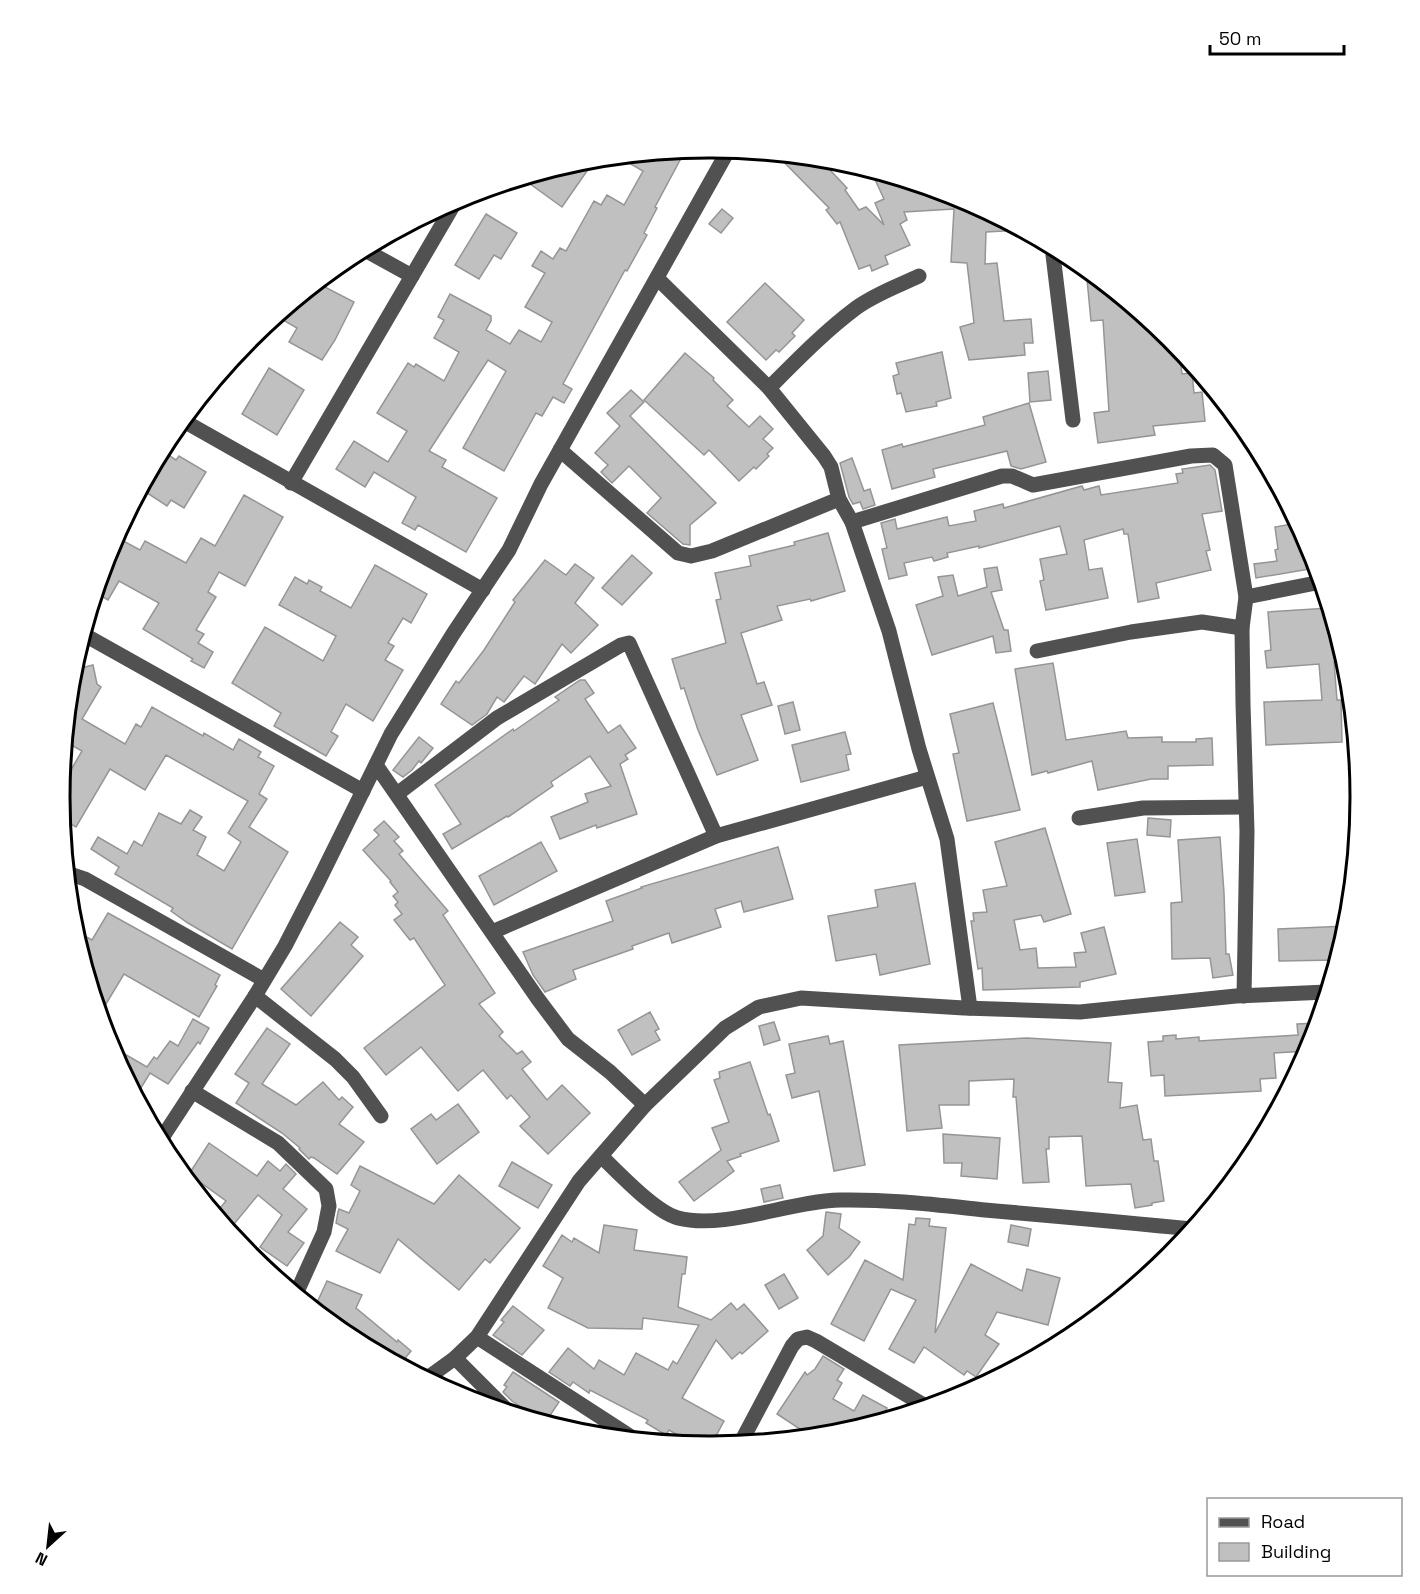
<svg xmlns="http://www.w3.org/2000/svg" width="1420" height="1594" font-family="'Space Grotesk',sans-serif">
<rect width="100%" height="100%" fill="#fff"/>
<g fill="#c0c0c0" stroke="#959595" stroke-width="1.5">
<polygon points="686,149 655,207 657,208 644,233 647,235 627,271 625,270 563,384 572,389 564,403 553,397 542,416 536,413 504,471 463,448 506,371 488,360 429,451 446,460 442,467 497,498 466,552 418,525 415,530 402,523 416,497 374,472 365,487 336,469 354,441 388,462 407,431 377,413 408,363 414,367 416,364 444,381 459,352 434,338 444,320 438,317 450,294 491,316 491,321 486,330 510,344 519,330 541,342 552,322 525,307 545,273 532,266 541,251 553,259 560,248 566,251 594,201 601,205 607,195 624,205 643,171 617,156"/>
<polygon points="775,153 840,160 830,170 847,188 845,190 859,210 866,207 884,225 875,203 884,199 870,169 959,197 1022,230 986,232 985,264 997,263 1004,321 1031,319 1033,343 1024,343 1025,355 969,360 960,327 974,323 967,263 951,262 954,209 904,212 907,220 900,224 910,245 885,256 888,264 872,271 870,265 859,269 840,222 837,224 826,210 829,208"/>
<polygon points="596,158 562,207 522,178 584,159"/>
<polygon points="722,209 733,218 721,233 709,224"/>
<polygon points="486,214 517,233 501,259 494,255 479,279 455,265"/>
<polygon points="1086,269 1170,338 1179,349 1182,374 1192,373 1194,393 1202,392 1205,421 1153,426 1155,435 1098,443 1094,413 1109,411 1103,320 1091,321"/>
<polygon points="317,283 354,302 335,340 322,360 289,342 297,328 276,316"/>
<polygon points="765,283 804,320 792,333 795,336 779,352 776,350 766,360 727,322"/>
<polygon points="942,352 951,398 936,402 937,406 906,412 901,393 897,394 893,376 899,374 896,363"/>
<polygon points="685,353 714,378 713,380 733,400 727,406 749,427 760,416 773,429 763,439 773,448 767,454 769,456 756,469 754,467 739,481 709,450 704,455 644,400"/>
<polygon points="269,368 304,390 277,435 242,414"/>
<polygon points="1048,371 1051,400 1030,402 1028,373"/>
<polygon points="631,390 644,402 630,416 716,503 690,525 690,545 683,544 647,513 661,498 629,466 612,483 601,472 608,465 595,453 620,426 607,413"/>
<polygon points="1029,403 1046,462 1021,469 1011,466 1007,451 933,469 935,477 892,489 882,450 902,444 903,447 985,425 983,417"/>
<polygon points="162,451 176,460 179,456 206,472 184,508 171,500 167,506 141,489"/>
<polygon points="852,458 864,491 870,489 875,505 863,509 860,502 853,504 849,497 840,463"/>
<polygon points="1210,465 1215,470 1222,511 1202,514 1210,550 1206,551 1211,570 1156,583 1159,598 1138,602 1128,534 1124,534 1123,529 1084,540 1089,570 1102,568 1108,598 1046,610 1040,581 1044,580 1040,559 1067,554 1060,526 979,548 979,546 947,553 948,557 934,561 932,557 904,563 907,575 889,579 882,549 887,548 881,523 895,519 897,529 947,517 949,526 976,521 974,511 1003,504 1004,508 1082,486 1084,490 1099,486 1101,495 1178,483 1176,474 1183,473 1182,469"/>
<polygon points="244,495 283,517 245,586 219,572 208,592 216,597 196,630 204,634 198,643 213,652 204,668 191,661 193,659 143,629 159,603 119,581 108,600 96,593 110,548 116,537 140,550 145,541 186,563 201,538 215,546"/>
<polygon points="1297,523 1311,549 1316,568 1256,578 1254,564 1277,561 1275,550 1278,549 1275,527"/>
<polygon points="828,533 845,591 811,601 810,599 777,606 782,620 741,633 757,684 764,682 772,705 741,715 758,760 717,775 698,730 684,688 681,689 672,659 726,643 716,600 721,599 715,573 751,566 749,556 795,545 794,542"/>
<polygon points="632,555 652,573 622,605 602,588"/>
<polygon points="545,560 566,575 575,564 594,578 575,603 598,625 571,653 562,644 535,684 524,676 504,702 497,697 487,714 472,725 441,704 456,681 459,683 484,650 515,602 513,600"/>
<polygon points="375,565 427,594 411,623 403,618 388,643 394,646 385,660 403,670 373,721 346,704 331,732 338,736 326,756 274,726 281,713 232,683 265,627 323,661 336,636 279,605 295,577 307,584 309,580 322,587 320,591 351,608"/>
<polygon points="997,567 1002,590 991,592 1004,630 1008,630 1011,651 996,653 993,636 932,655 916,605 943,596 938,577 953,575 958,596 987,587 984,569"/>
<polygon points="1329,608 1341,650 1342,661 1334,662 1337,700 1341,700 1342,742 1266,745 1264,702 1322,700 1319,664 1267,668 1265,651 1271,650 1268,612"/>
<polygon points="1053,663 1066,740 1126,731 1128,738 1162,737 1162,742 1196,742 1196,739 1212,738 1213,765 1168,766 1168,779 1151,779 1098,790 1092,761 1048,773 1047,771 1032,775 1015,669"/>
<polygon points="93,665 97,684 101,687 82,719 125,744 136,724 141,727 152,707 203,736 204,733 233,750 239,739 261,752 258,757 274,766 259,794 267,799 249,827 288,852 232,949 188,923 171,911 173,908 115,874 119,867 91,849 98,837 127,854 134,841 142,846 159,813 181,824 190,810 202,817 193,830 206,837 197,855 224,871 241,842 228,833 248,801 166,755 145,790 110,769 76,827 62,819 60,797 63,771 68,775 82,751 68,743 65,748 73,670"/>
<polygon points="580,680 585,680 594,693 585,699 608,733 620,725 636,748 625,755 628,759 620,764 637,814 597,828 596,825 560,839 551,817 588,802 585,794 611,786 590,756 551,782 553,786 508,817 507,816 452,849 443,834 461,824 435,785 513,729 514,731 559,700 555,697"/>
<polygon points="793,702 800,730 785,734 778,706"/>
<polygon points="993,703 1020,810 967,821 953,754 959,753 950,714"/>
<polygon points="845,732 851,754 846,755 849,770 801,782 792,745"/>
<polygon points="419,737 433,748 421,763 419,761 412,770 403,777 393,770"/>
<polygon points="1148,818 1171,820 1170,837 1147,835"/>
<polygon points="384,821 399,837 394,841 403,851 399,854 448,911 443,915 495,993 479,1004 503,1032 499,1036 517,1054 522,1051 531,1062 522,1069 547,1100 562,1085 590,1113 548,1154 520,1126 530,1117 511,1095 507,1099 483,1070 458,1091 421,1047 386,1075 364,1048 445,985 414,938 410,940 394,920 402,914 395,905 398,902 393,896 398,892 390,882 391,881 363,850 379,835 374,830"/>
<polygon points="1045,828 1071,914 1044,922 1041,915 1014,920 1020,950 1036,948 1038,968 1076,967 1074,953 1086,952 1081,933 1104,927 1116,974 1080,982 1080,987 983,990 982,968 978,969 971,921 974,921 973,913 987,912 983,890 1007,886 995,842"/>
<polygon points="1220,837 1224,893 1226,954 1229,954 1233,975 1213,978 1210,958 1172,959 1171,903 1182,902 1178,840"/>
<polygon points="1137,839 1145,892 1115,896 1107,843"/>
<polygon points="541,842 557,871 494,905 479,876"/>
<polygon points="778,847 793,899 744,912 741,901 715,909 721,927 672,943 669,933 632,946 633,949 573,970 576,979 545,992 533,975 523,952 613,921 606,901 642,888 641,887"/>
<polygon points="915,883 930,964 880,975 876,954 836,961 828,916 878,907 875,890"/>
<polygon points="108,913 220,975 215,985 217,986 199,1017 124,974 100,1014 74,930 92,940"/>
<polygon points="340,922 358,937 351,945 363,956 311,1016 281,989"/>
<polygon points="1347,926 1337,960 1279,961 1278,929"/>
<polygon points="650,1012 659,1029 655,1031 660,1040 632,1055 618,1030"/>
<polygon points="193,1019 209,1028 200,1044 198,1042 168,1084 150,1073 136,1096 109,1045 147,1067 154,1057 157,1059 170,1041 178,1046"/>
<polygon points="774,1022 780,1040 764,1045 759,1026"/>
<polygon points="1317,1023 1308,1051 1274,1053 1276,1078 1260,1079 1261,1091 1165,1096 1164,1075 1151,1076 1148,1042 1163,1041 1163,1036 1176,1035 1176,1039 1199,1037 1199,1041 1298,1035 1297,1024"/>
<polygon points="267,1028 290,1044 262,1084 296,1105 323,1082 339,1100 342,1097 353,1107 339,1124 364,1142 337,1174 314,1158 311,1157 309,1159 299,1149 300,1148 282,1133 236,1103 249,1083 235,1074"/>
<polygon points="828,1036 830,1044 843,1041 865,1165 834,1171 819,1091 792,1098 786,1075 795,1073 789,1044"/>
<polygon points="1027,1038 1111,1043 1108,1082 1122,1083 1120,1108 1137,1105 1143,1140 1151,1139 1154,1161 1158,1161 1164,1201 1152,1203 1152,1205 1135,1208 1131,1184 1086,1186 1082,1136 1049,1137 1049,1149 1046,1149 1049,1182 1023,1183 1016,1097 1013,1097 1014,1079 969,1081 969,1105 939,1105 942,1128 907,1131 899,1045"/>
<polygon points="750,1062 768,1115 770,1114 779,1141 740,1154 741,1156 727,1161 734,1171 694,1201 679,1182 721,1150 712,1128 729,1122 714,1080 720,1078 719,1072"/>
<polygon points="458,1104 479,1132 437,1164 411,1129 431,1114 436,1120"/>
<polygon points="943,1134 1000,1138 997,1179 961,1176 962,1163 944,1163"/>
<polygon points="209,1143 257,1176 268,1161 280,1171 286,1164 296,1174 283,1189 307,1209 288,1232 304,1243 287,1266 260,1247 282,1215 258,1195 230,1229 215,1214 226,1201 189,1174"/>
<polygon points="512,1162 552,1185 538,1208 499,1186"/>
<polygon points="360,1166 434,1204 459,1175 520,1228 490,1263 485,1259 459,1290 398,1239 380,1273 336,1251 348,1229 336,1223 338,1212 339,1209 349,1213 360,1191 351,1185"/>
<polygon points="780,1185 783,1198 764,1202 761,1189"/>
<polygon points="826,1212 841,1214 839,1228 860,1242 849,1257 828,1275 807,1250 823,1236"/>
<polygon points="916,1218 930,1219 929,1226 946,1228 935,1333 971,1264 1022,1291 1027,1269 1060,1278 1048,1325 997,1312 985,1335 999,1344 976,1377 967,1371 964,1375 924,1347 914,1363 889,1349 916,1300 891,1289 864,1341 831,1324 865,1260 903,1280 909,1224 915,1225"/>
<polygon points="604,1225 637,1230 634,1250 687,1257 685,1274 682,1274 678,1307 711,1320 731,1303 737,1310 744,1304 768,1331 742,1354 740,1352 732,1359 716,1340 682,1398 724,1421 710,1447 697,1446 669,1430 666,1435 646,1423 648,1420 590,1390 589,1393 573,1382 570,1386 549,1372 568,1348 594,1369 599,1360 624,1375 636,1353 668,1370 673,1361 677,1364 699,1325 643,1318 642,1329 588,1328 548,1308 563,1278 543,1266 562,1235 572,1242 574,1238 599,1253"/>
<polygon points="1011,1225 1031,1229 1028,1246 1008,1242"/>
<polygon points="784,1274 798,1298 779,1309 765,1285"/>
<polygon points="327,1281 362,1295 356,1308 397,1342 398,1340 411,1351 402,1362 399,1364 349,1337 314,1309"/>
<polygon points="513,1306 544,1330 522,1355 493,1335 504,1322 501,1320"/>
<polygon points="823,1356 844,1369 837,1380 842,1383 833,1399 854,1411 863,1395 887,1408 879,1422 836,1435 812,1437 777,1414 805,1372 807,1375 815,1369"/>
<polygon points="513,1372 559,1402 545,1423 512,1401 503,1392 507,1387 504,1385"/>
</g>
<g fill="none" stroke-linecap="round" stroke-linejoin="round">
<g stroke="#515151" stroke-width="15">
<polyline points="1056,248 1053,255 1073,420"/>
<polyline points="363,249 412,276"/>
<polyline points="657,278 769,388 824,456 831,467 839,499 852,522 889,631 919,749 947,839 970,1008"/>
<path d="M769 388C797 360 824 332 856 308 875 294 898 286 919 276"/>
<polyline points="182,420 483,590"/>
<polyline points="560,450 678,553 691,556 712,551 839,499"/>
<polyline points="291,483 457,199"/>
<polyline points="852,522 1002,476 1012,476 1033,485 1191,456 1213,455 1225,465 1246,597 1242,628 1243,704 1247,831 1244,996"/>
<polyline points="1246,597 1321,582"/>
<polyline points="83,634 363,791"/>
<polyline points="1037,651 1131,632 1202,622 1242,628"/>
<polyline points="376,765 538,999 568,1039 610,1072 645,1105"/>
<polyline points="397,794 497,718 621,645 629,643 716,836"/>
<polyline points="1079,818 1143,808 1246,807"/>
<polyline points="67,873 85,879 264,980"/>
<polyline points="492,932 716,836 927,777"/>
<polyline points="255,996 335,1059 353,1077 381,1116"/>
<polyline points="192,1091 278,1143 326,1189 329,1206 324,1232 296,1294"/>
<polyline points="160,1141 255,996 285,946 318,882 391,734 453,634 509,550 541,484 729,149"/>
<path d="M601 1156C619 1173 655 1212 678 1218 725 1230 790 1201 840 1200 888 1199 937 1205 985 1210 1054 1216 1123 1222 1192 1229"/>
<polyline points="477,1337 636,1440"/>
<polyline points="455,1358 509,1412"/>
<polyline points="426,1379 455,1358 477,1337 579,1181 645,1105 725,1028 759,1007 801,998 964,1008 1080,1012 1236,996 1327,992"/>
<polyline points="740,1444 792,1346 798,1339 807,1337 816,1341 927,1407"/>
</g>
</g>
<path d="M0 0H1420V1594H0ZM709 158H711A639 639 0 0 1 1350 797V797A639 639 0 0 1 711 1436H709A639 639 0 0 1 70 797V797A639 639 0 0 1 709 158Z" fill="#fff" fill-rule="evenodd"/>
<path fill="none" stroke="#000" stroke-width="3" d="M709 158H711A639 639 0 0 1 1350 797V797A639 639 0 0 1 711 1436H709A639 639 0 0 1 70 797V797A639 639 0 0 1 709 158Z"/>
<rect x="1207" y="1498" width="195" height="78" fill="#ffffff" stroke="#999999" stroke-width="1.5"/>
<rect x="1219" y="1518" width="30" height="9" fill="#515151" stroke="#999999" stroke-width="1.5"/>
<text x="1261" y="1528" font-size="18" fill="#000000">Road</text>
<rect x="1219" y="1543" width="30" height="18" fill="#c0c0c0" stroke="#999999" stroke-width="1.5"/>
<text x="1261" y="1558" font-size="18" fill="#000000">Building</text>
<g transform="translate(48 1546) rotate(207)" stroke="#ffffff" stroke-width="4.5" paint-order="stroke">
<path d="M0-4.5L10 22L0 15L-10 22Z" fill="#000000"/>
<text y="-9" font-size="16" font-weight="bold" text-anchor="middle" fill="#000000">N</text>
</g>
<path d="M1210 45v9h134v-9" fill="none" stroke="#000000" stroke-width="3"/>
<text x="1219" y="45" font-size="18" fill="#000000" stroke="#ffffff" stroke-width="4.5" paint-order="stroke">50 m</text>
</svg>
